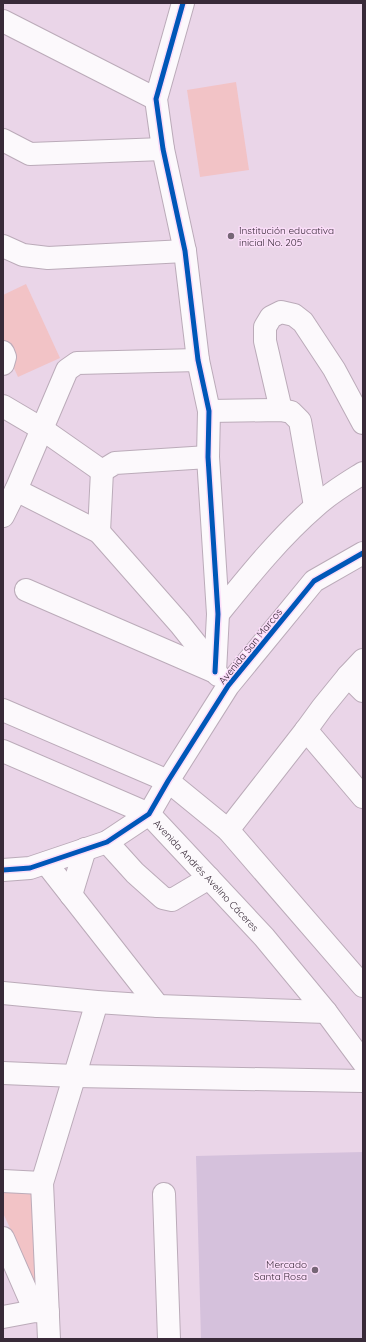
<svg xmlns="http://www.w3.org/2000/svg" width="366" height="1342" font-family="Quicksand,sans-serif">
<rect width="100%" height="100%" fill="#ead5e8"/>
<g fill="#f2c3c6">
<polygon points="236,82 249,170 200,177 187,90"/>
<polygon points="26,284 60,358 18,377 3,344 3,295"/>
<polygon points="3,1188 35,1191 40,1280 34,1280 3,1213"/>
</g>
<polygon fill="#d5c1dc" points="363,1152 363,1339 201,1339 196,1156"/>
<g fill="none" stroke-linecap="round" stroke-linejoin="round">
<defs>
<g id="minor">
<polyline points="183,3 156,99 163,149 185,251 198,360 209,411 208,457 218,614 215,672"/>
<polyline points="3,21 156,99"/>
<polyline points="3,140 30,154 163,149"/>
<polyline points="3,246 23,255 48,258 185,251"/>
<polyline points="3,352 5,357 3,364"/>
<polyline points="3,406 42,429 102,471"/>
<polyline points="281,410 265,341 265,327 271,317 281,312 294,315 303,322 334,369 363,423"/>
<polyline points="209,411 281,410 291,412 300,421 315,506"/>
<polyline points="102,471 115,463 208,457"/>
<polyline points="16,490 99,532 180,624 211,663 215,672"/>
<polyline points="3,516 16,490 67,370 77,363 198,360"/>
<polyline points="99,532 102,471"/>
<polyline points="26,590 215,672 218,675"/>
<path d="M218 614C248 577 279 538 316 506 330 493 347 483 363 473"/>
<polyline points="348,676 363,691"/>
<polyline points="3,710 168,781 228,830 363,986"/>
<polyline points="306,730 363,797"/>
<path id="s1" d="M3 751 149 814 264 937 326 1012 363 1062"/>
<polyline points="228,830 306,730 322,708 348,676 363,660"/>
<polyline points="107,842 135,873 163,898 172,900 209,878"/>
<polyline points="46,863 158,1006"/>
<polyline points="3,870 30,868 107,842 149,814 168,781 228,686 314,581 363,553"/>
<polyline points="71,895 85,849"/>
<polyline points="3,993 97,1002 158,1006 326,1012"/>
<polyline points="3,1073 75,1076 363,1081"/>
<polyline points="3,1181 42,1183"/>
<polyline points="164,1194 169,1339"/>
<polyline points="3,1238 35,1311"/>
<polyline points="3,1317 35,1311 48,1312"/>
<polyline points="49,1339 42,1183 97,1002"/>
</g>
</defs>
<use href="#minor" stroke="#bbabb9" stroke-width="24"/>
<use href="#minor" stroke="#fcf9fc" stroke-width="22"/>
<defs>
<g id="cycleway">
<polyline points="183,3 156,99 163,149 185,251 198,360 209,411 208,457 218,614 215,672"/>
<polyline points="3,870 30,868 107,842 149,814 168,781 228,686 314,581 363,553"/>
</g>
</defs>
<use href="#cycleway" stroke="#fbddf9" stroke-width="8"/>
<use href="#cycleway" stroke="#0057b8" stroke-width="5"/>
</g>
<g fill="#766676" stroke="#fbddf9" stroke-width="1.5">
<circle cx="231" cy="236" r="4"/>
<circle cx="315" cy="1270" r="4"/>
</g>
<g text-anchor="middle" stroke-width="3" stroke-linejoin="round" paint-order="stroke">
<g font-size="10" fill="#382a38" stroke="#fbddf9" text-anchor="start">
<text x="239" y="234">Institución educativa<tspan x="239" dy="12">inicial No. 205</tspan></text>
<text x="307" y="1268" text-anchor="end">Mercado<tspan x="307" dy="12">Santa Rosa</tspan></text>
</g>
<g font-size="10" fill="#382a38" stroke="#fbddf9">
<text transform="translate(250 646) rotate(-51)" y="4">Avenida San Marcos</text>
<text dy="4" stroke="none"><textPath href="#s1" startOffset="243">Avenida Andrés Avelino Cáceres</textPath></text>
</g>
</g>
<rect width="366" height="1342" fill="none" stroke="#382a38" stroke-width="8"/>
</svg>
